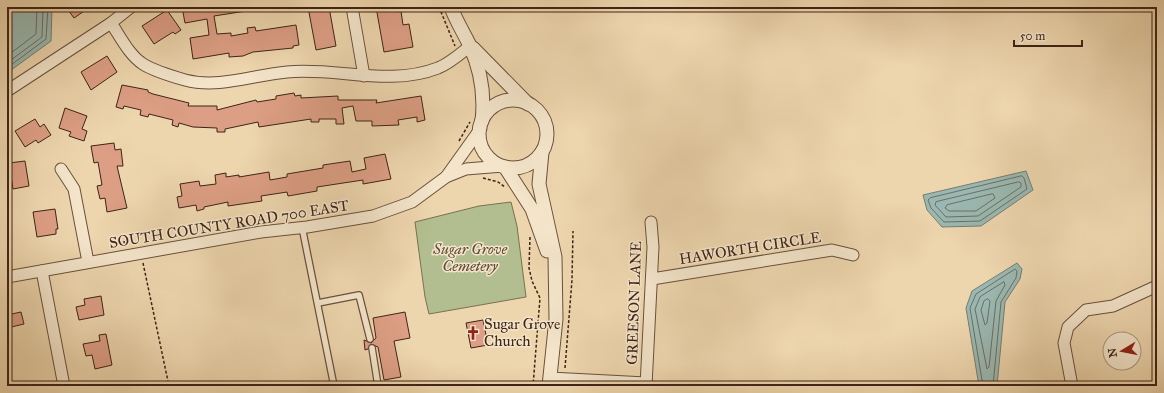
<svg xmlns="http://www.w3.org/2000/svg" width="1164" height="393" font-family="'IM FELL Great Primer',serif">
<rect width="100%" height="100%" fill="#edd5ad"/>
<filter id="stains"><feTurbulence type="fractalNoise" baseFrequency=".005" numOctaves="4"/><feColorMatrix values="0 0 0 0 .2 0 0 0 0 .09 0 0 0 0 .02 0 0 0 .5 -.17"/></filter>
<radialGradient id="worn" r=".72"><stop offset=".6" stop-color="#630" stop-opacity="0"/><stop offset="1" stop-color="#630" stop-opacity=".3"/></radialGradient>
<polygon fill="#b2be8f" stroke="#787153" points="511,202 517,226 526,297 429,314 425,297 415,222 479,206"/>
<g fill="#9ab8b1" stroke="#757d73">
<polygon points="7,7 52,7 51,41 7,73"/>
<polygon points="1026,171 1033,190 981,226 942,227 927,210 923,195"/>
<polygon points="1017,263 1022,269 1020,279 1005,302 997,386 979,386 966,308 972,291"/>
</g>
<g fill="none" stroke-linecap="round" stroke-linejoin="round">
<g stroke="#6c6e64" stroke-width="1">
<polyline points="7,56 36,34 37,7"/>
<polyline points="7,63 42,37 43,7"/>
<polyline points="7,68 46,39 48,7"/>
<polygon points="1022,176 1024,178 1027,189 980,221 944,222 931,208 928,200 930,198"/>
<polygon points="1019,182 1021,183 1021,187 978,216 946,217 935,205 936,202"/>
<polygon points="993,194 995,198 976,211 949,211 945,208 947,205"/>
<polygon points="1004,282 1005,285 996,301 989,367 987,369 975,309 980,297"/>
<polygon points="988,299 990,301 987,323 985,325 981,310 984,301"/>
<polyline points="983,386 970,308 976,294 1015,269 1017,271 1016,278 1001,302 993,386"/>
</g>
</g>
<g fill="#dc9e84" stroke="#3e2417">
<polygon points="66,7 90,7 74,18"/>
<polygon points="182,7 246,7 246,11 214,16 217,34 231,33 231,36 248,33 247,28 255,27 256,31 296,25 299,45 293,46 293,48 253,52 243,56 229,57 229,53 193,59 190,38 209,35 207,19 185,23"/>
<polygon points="308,7 329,7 336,46 316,50"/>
<polygon points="376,7 397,7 398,12 401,11 403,25 409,24 413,47 384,52"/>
<polygon points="167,10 181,30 175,34 173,32 154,44 142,26"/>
<polygon points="107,56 117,72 91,90 81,72"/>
<polygon points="122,85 148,90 148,92 153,94 189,103 188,106 217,106 217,110 256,100 257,102 276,99 276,96 294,93 295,96 301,95 301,98 338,96 338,100 377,100 376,103 421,96 425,120 417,122 417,117 398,120 399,125 372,126 372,121 356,121 353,106 342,108 344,124 336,124 336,119 319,119 319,122 311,122 311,119 259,127 258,122 225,129 225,132 217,132 217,128 193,127 179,123 178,127 172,125 173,120 149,114 148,117 140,115 141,110 124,106 123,109 116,107"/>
<polygon points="65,108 87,116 82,129 87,131 84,141 69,136 71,132 59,128"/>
<polygon points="35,119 40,127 44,124 51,135 38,143 36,140 25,147 15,131"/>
<polygon points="114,143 115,150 121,149 123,166 117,166 127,208 107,212 105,198 100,199 97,186 102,185 98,162 94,163 91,146"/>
<polygon points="385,154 391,179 363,184 363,180 317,187 317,191 288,196 287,192 261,196 262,201 228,206 228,202 204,207 204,209 197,211 196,205 179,208 177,197 182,196 180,184 199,181 200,186 216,184 215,175 226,173 226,177 239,175 239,177 269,172 270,180 287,177 287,174 323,168 323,165 350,161 352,172 366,169 364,158"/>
<polygon points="25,161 29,186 13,189 9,163"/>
<polygon points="55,209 58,229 56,229 56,234 37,237 33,212"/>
<polygon points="101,296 104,315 79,320 76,307 85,305 84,299"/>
<polygon points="21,312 24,324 7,328 7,315"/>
<polygon points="405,312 410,338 394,341 401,377 384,380 378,347 371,344 368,349 365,350 364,340 371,343 376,338 373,318"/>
<polygon points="483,320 488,345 471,348 466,323"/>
<polygon points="106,334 112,365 95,369 92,355 86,356 83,344 100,341 99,335"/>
</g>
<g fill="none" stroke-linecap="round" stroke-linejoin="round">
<defs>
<g id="service">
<polyline points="302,227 334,386"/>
<polyline points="318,303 359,295 370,339"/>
<polyline points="372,348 378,386"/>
</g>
<g id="minor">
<polyline points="352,7 364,76"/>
<path d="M111 23C120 36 129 55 143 64 154 71 171 76 185 80 219 89 253 75 287 72 337 67 389 87 438 68 450 63 460 54 470 46"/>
<polyline points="7,91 111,23 131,7"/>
<polyline points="61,169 74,189 88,262"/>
<polyline points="446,177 481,128"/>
<polyline points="42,271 64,386"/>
<polyline points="7,277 261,232 307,227 373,216 412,202 446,177 466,169 503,166"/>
<polyline points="652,279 832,250 853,255"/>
<polyline points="550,378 646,383"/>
<polyline points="646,386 653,247 651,222"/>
<polyline points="1072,386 1064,343 1068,327 1086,310 1113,306 1157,286"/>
</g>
<g id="tertiary">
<path d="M451 7C456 21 464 33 470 46 481 70 485 94 482 121"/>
<polyline points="473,48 528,104"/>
<circle cx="513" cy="134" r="34"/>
<polyline points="542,152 539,184 555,257 556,319 549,386"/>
<polyline points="505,167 532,209 547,251"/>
</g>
</defs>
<use href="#service" stroke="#6a503c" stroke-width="8"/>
<use href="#minor" stroke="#6a503c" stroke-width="13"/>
<use href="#tertiary" stroke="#6a503c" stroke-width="15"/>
<g stroke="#3e2417" stroke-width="1.5" stroke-dasharray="3 2" stroke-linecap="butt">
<polyline points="439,7 455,46"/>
<polyline points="459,141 470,122"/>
<polyline points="483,178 498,182 505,187"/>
<polyline points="530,237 529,268 532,281 540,298 533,386"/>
<polyline points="124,241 125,247"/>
<polyline points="143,263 169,386"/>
<polyline points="565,368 572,280 573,231"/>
</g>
<use href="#service" stroke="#f3e4ca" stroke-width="5.5"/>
<use href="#minor" stroke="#f3e4ca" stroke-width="11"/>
<use href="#tertiary" stroke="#f3e4ca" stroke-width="13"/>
</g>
<defs>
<symbol id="church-bare" viewBox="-9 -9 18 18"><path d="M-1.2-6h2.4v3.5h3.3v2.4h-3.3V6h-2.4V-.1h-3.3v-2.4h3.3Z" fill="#8f2418" stroke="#f3e4ca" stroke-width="2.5" paint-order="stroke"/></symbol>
</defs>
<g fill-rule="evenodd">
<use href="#church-bare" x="463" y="323" width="20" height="20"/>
</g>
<g text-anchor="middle" stroke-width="3" stroke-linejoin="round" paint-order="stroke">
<g font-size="15" fill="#3e2417" stroke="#f3e4ca">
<text transform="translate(229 224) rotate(-9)" y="5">SOUTH COUNTY ROAD 700 EAST</text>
<text transform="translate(750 248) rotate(-9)" y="5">HAWORTH CIRCLE</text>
<text transform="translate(634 303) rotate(-88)" y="5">GREESON LANE</text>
</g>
<g font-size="15" font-style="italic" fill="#5b4a35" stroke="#f3e4ca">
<text x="470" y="254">Sugar Grove<tspan x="470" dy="17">Cemetery</tspan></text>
</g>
<g font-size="15" fill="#3e2417" stroke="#f3e4ca" text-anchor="start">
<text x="484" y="329">Sugar Grove<tspan x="484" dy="17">Church</tspan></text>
</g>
</g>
<rect width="1164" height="393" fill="none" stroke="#edd5ad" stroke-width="24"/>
<rect x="8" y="8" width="1148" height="377" fill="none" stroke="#3e2417" stroke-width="2"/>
<rect x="12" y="12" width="1140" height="369" fill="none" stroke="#3e2417"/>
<g transform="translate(1122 351) rotate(260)"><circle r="19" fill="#f3e4ca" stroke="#ab9782"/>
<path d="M0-3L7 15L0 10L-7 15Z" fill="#8f2418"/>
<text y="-6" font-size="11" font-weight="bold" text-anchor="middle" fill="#3e2417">N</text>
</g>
<path d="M1014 40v6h68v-6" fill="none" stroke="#3e2417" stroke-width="2"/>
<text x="1020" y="40" font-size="12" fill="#3e2417" stroke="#f3e4ca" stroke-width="3" paint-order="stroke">50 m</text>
<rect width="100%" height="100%" filter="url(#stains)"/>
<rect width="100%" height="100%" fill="url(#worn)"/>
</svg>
